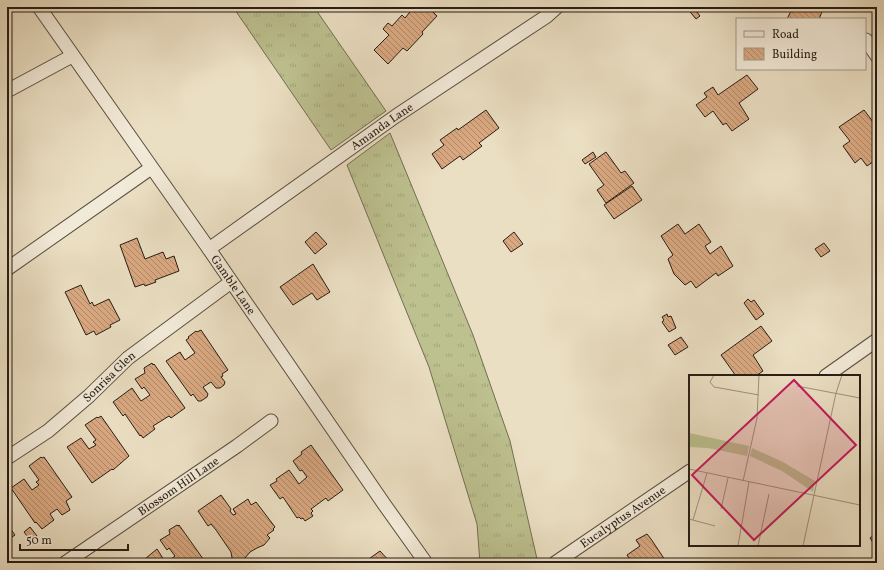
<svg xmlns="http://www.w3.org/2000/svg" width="884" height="570" font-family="Vollkorn,serif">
<defs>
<pattern id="grass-tufts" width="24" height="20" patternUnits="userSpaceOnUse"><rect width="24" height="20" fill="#bdc08f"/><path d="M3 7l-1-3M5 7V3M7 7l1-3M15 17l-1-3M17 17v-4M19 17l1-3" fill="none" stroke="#a2a57a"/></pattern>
<pattern id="building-back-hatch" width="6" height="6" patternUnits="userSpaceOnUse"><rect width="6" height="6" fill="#daa982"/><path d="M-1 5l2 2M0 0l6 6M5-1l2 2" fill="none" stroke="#b18969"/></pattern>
</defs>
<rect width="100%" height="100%" fill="#ebdfc3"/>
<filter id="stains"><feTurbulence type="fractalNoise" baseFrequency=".005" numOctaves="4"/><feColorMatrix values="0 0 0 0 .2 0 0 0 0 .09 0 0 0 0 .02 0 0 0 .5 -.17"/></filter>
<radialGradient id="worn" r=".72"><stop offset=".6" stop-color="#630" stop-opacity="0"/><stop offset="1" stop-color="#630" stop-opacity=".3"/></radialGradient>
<g fill="url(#grass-tufts)" stroke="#726e52">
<polygon points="233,7 314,7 386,111 331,150"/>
<polygon points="390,133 473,335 510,441 537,559 532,563 480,563 477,524 429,367 347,165"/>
</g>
<g fill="url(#building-back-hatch)" stroke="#271d15">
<polygon points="414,7 428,7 437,16 422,32 423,34 407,51 403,48 388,64 374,50 389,35 383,29 388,23 392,26 402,15 405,18"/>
<polygon points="686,7 693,7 700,16 696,19"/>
<polygon points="793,7 824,7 819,19 787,19"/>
<polygon points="747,75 758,89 739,103 749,119 732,131 726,123 723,125 713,111 705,117 696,105 707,97 704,93 713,87 718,95"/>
<polygon points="486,110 499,128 479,143 482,146 463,160 460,156 442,169 432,154 444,145 440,140 457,128 458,130"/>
<polygon points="864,110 877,127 877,130 875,132 877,135 877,159 867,166 861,158 855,163 843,146 850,141 839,127"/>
<polygon points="593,152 596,157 585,164 582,160"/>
<polygon points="606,152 621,173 625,171 634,183 606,203 597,190 604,185 589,164"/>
<polygon points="632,186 642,200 614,219 604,205"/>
<polygon points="678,224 685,234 699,224 711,242 705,246 710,254 721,246 733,266 718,276 716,273 696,288 691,281 685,285 674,274 668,259 673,255 661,236"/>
<polygon points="316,232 327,244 315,254 305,242"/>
<polygon points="514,232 523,244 511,252 503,241"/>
<polygon points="137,238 145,259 163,252 166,259 174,256 179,271 155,280 156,282 145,286 144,284 135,287 120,245"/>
<polygon points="824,243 830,251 821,257 815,249"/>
<polygon points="313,264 330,292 317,300 312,293 293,305 280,287"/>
<polygon points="81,285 90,304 92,302 94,306 109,299 120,320 110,325 111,327 96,335 94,331 86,335 65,292"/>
<polygon points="748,299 751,302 754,300 764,314 756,320 744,303"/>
<polygon points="667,314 668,317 671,316 676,328 669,332 662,322 664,320 662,317"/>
<polygon points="761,326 772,341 753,355 763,371 756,376 736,376 721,355"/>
<polygon points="201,330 228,370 222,374 223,376 221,377 225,382 224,385 220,388 216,388 211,382 203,387 208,394 207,397 201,401 198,401 193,394 191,396 166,361 180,352 185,360 195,353 186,340 189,338 188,337 196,331 197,332"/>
<polygon points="681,337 688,347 675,355 668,345"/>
<polygon points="152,363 153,365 154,364 185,408 171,418 169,416 153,426 155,429 143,438 141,435 140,436 125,414 123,416 113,402 132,388 141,401 150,395 144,387 142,389 135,379 145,373 144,368"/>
<polygon points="101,416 129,456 113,470 112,469 92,483 67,447 81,438 89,449 96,445 93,442 96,440 85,425 97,417 98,418"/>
<polygon points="311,445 343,490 328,501 326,498 311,509 313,511 311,513 313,516 305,521 303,518 301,519 299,517 297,518 283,497 280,499 270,485 277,481 276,479 289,470 299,484 307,477 302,470 300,471 293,461 302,454 301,452"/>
<polygon points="41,457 42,458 44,457 72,497 66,501 70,510 62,515 57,509 50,514 54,520 42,529 36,522 35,523 11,488 24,479 32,490 39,485 36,482 39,480 29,466"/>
<polygon points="221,495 231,509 230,511 233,515 236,514 233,509 248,499 251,505 256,502 275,527 273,529 274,530 267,535 270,538 264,545 257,548 250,552 245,558 236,561 232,558 231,552 216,530 211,524 208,526 198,511"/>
<polygon points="7,524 15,535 8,540 9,541 7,542"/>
<polygon points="177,525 178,526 179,525 206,563 140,563 157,549 166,563 175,556 169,548 167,550 160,540 170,534 169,530"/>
<polygon points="30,527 37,536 30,540 24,532"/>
<polygon points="877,533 877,549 870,538"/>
<polygon points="647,534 651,539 667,563 632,563 627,555 640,546 636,540"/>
<polygon points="380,551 391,563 367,563 366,561"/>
</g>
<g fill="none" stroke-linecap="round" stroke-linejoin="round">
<defs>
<g id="minor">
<path id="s1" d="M39 7 209 249 384 504 426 563"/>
<polyline points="866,40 877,56"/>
<polyline points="7,91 72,56"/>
<path id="s2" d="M209 249 396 116 547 16 557 7"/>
<polyline points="7,269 151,168"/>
<polyline points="826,376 877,340"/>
<path id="s3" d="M7 458 48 431 89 396 128 358 231 282"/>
<path id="s4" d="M65 563 237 446 271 421"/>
<path id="s5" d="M555 563 690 471"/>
</g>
</defs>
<use href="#minor" stroke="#584e40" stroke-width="15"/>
<use href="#minor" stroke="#f2ead8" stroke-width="13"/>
</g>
<g text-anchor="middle" stroke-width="4" stroke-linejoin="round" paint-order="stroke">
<g font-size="12" fill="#271d15" stroke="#f2ead8">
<text dy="4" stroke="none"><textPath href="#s2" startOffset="212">Amanda Lane</textPath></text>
<text dy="4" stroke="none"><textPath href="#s1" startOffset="339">Gamble Lane</textPath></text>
<text dy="4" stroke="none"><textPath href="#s3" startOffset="131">Sonrisa Glen</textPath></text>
<text dy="4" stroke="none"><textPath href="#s4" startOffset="137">Blossom Hill Lane</textPath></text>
<text dy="4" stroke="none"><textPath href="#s5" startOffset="82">Eucalyptus Avenue</textPath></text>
</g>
</g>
<g transform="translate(689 375)">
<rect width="171" height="171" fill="#ebdfc3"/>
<path d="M0 58 60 71 58 81 19 73 0 72ZM63 73 94 87 126 106 124 117 93 96 61 81Z" fill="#bdc08f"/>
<path fill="none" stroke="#9d917d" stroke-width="1" d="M25 0 21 7 25 12 70 20M108 11 171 23M0 94 171 130M54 106 68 43 70 0M32 134 39 103M0 144 26 151M4 145 18 98M49 171 60 107M69 171 80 119M114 171 147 18 153 0"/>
<path fill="#c2185b" fill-opacity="0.15" stroke="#c2185b" stroke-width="2" d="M105 5 167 70 65 165 3 100Z"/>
<rect width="171" height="171" fill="none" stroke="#271d15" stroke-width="2"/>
</g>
<rect width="884" height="570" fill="none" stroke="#ebdfc3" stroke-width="24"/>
<rect x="8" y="8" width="868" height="554" fill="none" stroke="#271d15" stroke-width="2"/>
<rect x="12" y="12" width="860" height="546" fill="none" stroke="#271d15"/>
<rect x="736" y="18" width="130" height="52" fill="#f2ead8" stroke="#a1988a"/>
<rect x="744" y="31" width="20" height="6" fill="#f2ead8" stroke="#a1988a"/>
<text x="772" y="38" font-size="12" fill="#271d15">Road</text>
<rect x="744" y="48" width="20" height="12" fill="url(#building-back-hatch)" stroke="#a1988a"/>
<text x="772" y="58" font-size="12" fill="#271d15">Building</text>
<path d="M20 544v6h108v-6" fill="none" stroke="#271d15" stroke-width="2"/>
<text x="26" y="544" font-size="12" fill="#271d15" stroke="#f2ead8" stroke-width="3" paint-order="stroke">50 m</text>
<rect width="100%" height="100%" filter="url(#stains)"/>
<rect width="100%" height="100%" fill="url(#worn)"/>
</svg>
